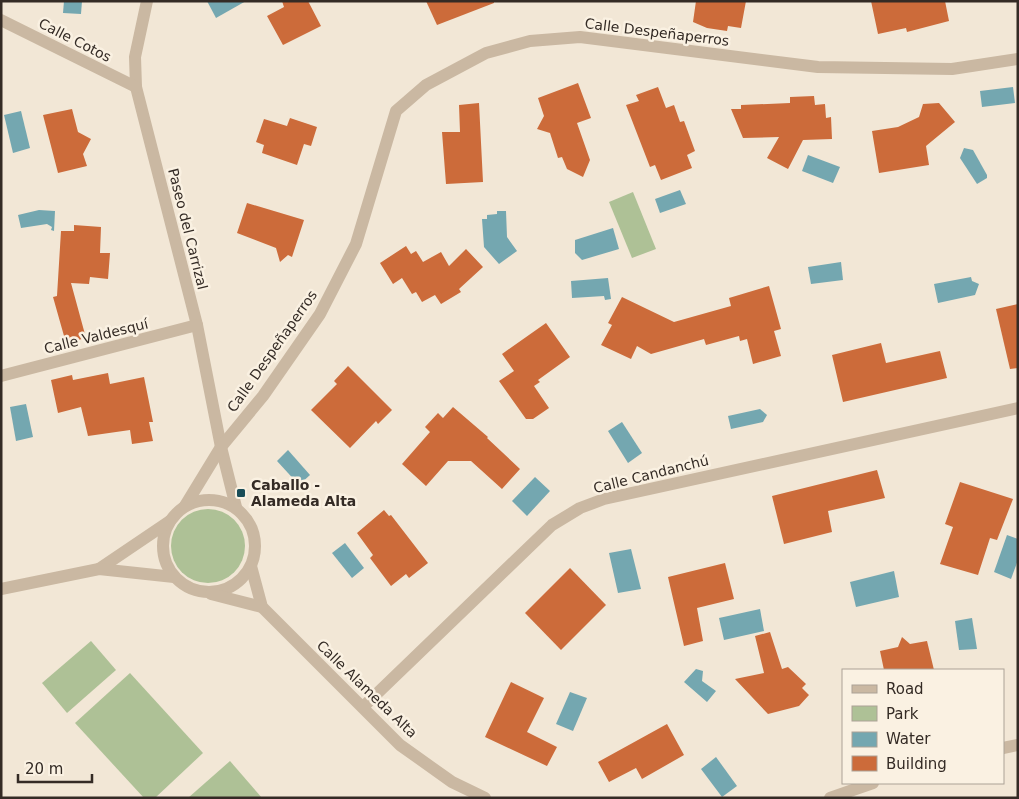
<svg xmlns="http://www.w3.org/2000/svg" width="1019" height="799" font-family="'DejaVu Sans',sans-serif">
<rect width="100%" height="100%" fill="#f2e7d6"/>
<g fill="#aec196">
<polygon points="633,192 656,249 632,258 609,202"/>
<circle cx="208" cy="546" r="37"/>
<polygon points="91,641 116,670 67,713 42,683"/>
<polygon points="130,673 203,753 155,798 144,798 75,723"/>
<polygon points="230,761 262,798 188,798"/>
</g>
<g fill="#74a7b0">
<polygon points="64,1 82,1 81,14 63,13"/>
<polygon points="207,1 246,1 216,18"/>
<polygon points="1013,87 1015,103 982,107 980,91"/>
<polygon points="21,111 30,148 13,153 4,115"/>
<polygon points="964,148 973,150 987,175 987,178 977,184 960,158"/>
<polygon points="808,155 840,167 833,183 802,171"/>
<polygon points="680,190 686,204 660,213 655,199"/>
<polygon points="39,210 55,211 54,231 51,230 52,227 47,224 21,228 18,215"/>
<polygon points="497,211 506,211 507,237 517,251 499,264 484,247 482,219 487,219 487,215 497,214"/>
<polygon points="613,228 619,249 582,260 575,253 575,240"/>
<polygon points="841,262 843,280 811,284 808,267"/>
<polygon points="971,277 972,281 979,284 975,295 938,303 934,284"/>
<polygon points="608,278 611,299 605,300 604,296 572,298 571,281"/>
<polygon points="26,404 33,437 16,441 10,407"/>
<polygon points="760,409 767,415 763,422 731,429 728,416"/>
<polygon points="622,422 642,453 628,463 608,431"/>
<polygon points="288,450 310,475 299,485 277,461"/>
<polygon points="535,477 550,491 527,516 512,501"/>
<polygon points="1007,535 1018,539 1018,560 1011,579 994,572"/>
<polygon points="345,543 364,568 352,578 332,553"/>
<polygon points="631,549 641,589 618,593 609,553"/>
<polygon points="894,571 899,597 856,607 850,582"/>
<polygon points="760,609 764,631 724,640 719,618"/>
<polygon points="972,618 977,649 959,650 955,621"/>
<polygon points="696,669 703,671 702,681 716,691 707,702 684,682"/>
<polygon points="570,692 587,698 573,731 556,724"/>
<polygon points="716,757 737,786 722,797 701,769"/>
</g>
<g fill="#cc6b3a">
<polygon points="282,1 308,1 321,26 283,45 267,16 284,7"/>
<polygon points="426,1 494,1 494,3 437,25"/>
<polygon points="696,1 746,1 741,28 728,26 727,31 707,28 693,22"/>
<polygon points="871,1 945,1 949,21 907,32 906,28 878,34"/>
<polygon points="578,83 591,118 577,123 590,160 583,177 567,169 562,157 558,158 550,133 537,129 544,116 538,98"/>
<polygon points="658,87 666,108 674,105 680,122 684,121 695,151 687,155 692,168 661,180 655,165 650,167 626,105 639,101 636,95"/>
<polygon points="814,96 815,105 825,104 826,118 831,117 832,139 803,140 788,169 767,158 779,137 743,138 731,109 741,109 741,105 790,103 790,97"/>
<polygon points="479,103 483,182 446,184 442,132 460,132 459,105"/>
<polygon points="939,103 955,122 926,146 929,165 879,173 872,131 898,127 919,117 923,104"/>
<polygon points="72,109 78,132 91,139 83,154 87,166 58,173 43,115"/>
<polygon points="290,118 317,127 311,146 304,144 297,165 262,153 264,145 256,142 264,119 287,126"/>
<polygon points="247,203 304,220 292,257 288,255 280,262 276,248 237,233"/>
<polygon points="74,225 101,227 100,253 110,253 108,279 90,277 89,284 71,283 86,338 66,343 53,297 57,296 61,231 74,231"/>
<polygon points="406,246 411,254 416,251 423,262 441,252 449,266 466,249 483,267 459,289 461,292 441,304 435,295 422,302 416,292 412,294 402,278 393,284 380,263"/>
<polygon points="769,286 781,329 774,331 781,356 753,364 747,339 740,341 739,336 706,345 704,339 651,354 637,346 631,359 601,345 612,325 608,323 622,297 674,322 731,306 729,298"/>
<polygon points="1018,304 1018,368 1010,369 996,309"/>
<polygon points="546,323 570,357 538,380 540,382 534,386 549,408 533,419 526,419 499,381 514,371 502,354"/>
<polygon points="881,343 886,363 940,351 947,378 843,402 832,355"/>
<polygon points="348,366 392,410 378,424 376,421 350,448 311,410 337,384 334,381"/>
<polygon points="108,373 110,384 144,377 153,422 149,422 153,441 132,444 130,430 88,436 81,407 58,413 51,380 72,375 73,380"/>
<polygon points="453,407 488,437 487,438 520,469 502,489 471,461 448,461 426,486 402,464 430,432 425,427 438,413 443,418"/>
<polygon points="877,470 885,498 828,511 832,532 784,544 772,496"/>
<polygon points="960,482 1013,499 997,540 990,538 978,575 940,564 953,527 945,524"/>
<polygon points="384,510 389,516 391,515 428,563 409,578 406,574 391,586 370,558 373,555 357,533"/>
<polygon points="725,563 734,599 697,608 703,641 684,646 668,577"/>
<polygon points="570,568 606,605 561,650 525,613"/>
<polygon points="770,632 782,669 788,667 806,684 802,688 809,695 799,706 768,714 735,679 764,673 755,636"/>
<polygon points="902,637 910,644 927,641 934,670 884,670 880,651 898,647"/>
<polygon points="511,682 544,698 527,732 557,747 547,766 485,737"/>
<polygon points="667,724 684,755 642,779 636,768 609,782 598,762"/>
</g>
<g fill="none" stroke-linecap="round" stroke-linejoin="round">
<g stroke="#cab8a2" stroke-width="12">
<polyline points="147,1 135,57 136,87 197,325 221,447 236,507"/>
<polyline points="1,20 136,87"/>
<polyline points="1,376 197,325"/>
<circle cx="209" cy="546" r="46"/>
<polyline points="185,506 221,447 263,396 320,314 356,244 396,111 426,85 486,53 530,41 580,37 818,67 952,69 1018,59"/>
<polyline points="251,566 262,607 400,745 452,782 485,798"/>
<polyline points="99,569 170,521"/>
<polyline points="1,589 99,569 174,577"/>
<polyline points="211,594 262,607"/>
<polyline points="363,707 552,525 580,508 604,499 1018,408"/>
<polyline points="1003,748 1018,745"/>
<polyline points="830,798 873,783"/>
</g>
</g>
<rect fill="#194d57" stroke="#faf1e2" stroke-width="2" x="236" y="488" width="10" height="10" rx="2.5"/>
<g text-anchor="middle" stroke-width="5" stroke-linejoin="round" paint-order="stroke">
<g font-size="14" fill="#342b25" stroke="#faf1e2">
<text transform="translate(657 32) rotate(7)" y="5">Calle Despeñaperros</text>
<text transform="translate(75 40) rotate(27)" y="5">Calle Cotos</text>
<text transform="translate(188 229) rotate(76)" y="5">Paseo del Carrizal</text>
<text transform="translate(96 336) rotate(-14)" y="5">Calle Valdesquí</text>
<text transform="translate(272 351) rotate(-55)" y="5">Calle Despeñaperros</text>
<text transform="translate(651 474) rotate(-14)" y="5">Calle Candanchú</text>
<text transform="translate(367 689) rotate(44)" y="5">Calle Alameda Alta</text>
</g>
<g font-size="14" font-weight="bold" fill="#342b25" stroke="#faf1e2" text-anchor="start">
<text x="251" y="490">Caballo -<tspan x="251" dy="16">Alameda Alta</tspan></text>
</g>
</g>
<rect width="1019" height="799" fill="none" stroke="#342b25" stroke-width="5"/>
<rect x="842" y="669" width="162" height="115" fill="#faf1e2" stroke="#aba296"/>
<rect x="852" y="685" width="25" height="8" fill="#cab8a2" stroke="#aba296"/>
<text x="886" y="694" font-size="15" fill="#342b25">Road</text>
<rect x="852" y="706" width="25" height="15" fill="#aec196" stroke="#aba296"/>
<text x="886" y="719" font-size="15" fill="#342b25">Park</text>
<rect x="852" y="732" width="25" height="15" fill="#74a7b0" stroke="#aba296"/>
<text x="886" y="744" font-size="15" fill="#342b25">Water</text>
<rect x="852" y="756" width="25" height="15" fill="#cc6b3a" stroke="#aba296"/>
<text x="886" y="769" font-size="15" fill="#342b25">Building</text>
<path d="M18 774v8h74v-8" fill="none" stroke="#342b25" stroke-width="2.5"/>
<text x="25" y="774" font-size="15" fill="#342b25" stroke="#faf1e2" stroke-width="4" paint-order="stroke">20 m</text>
</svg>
